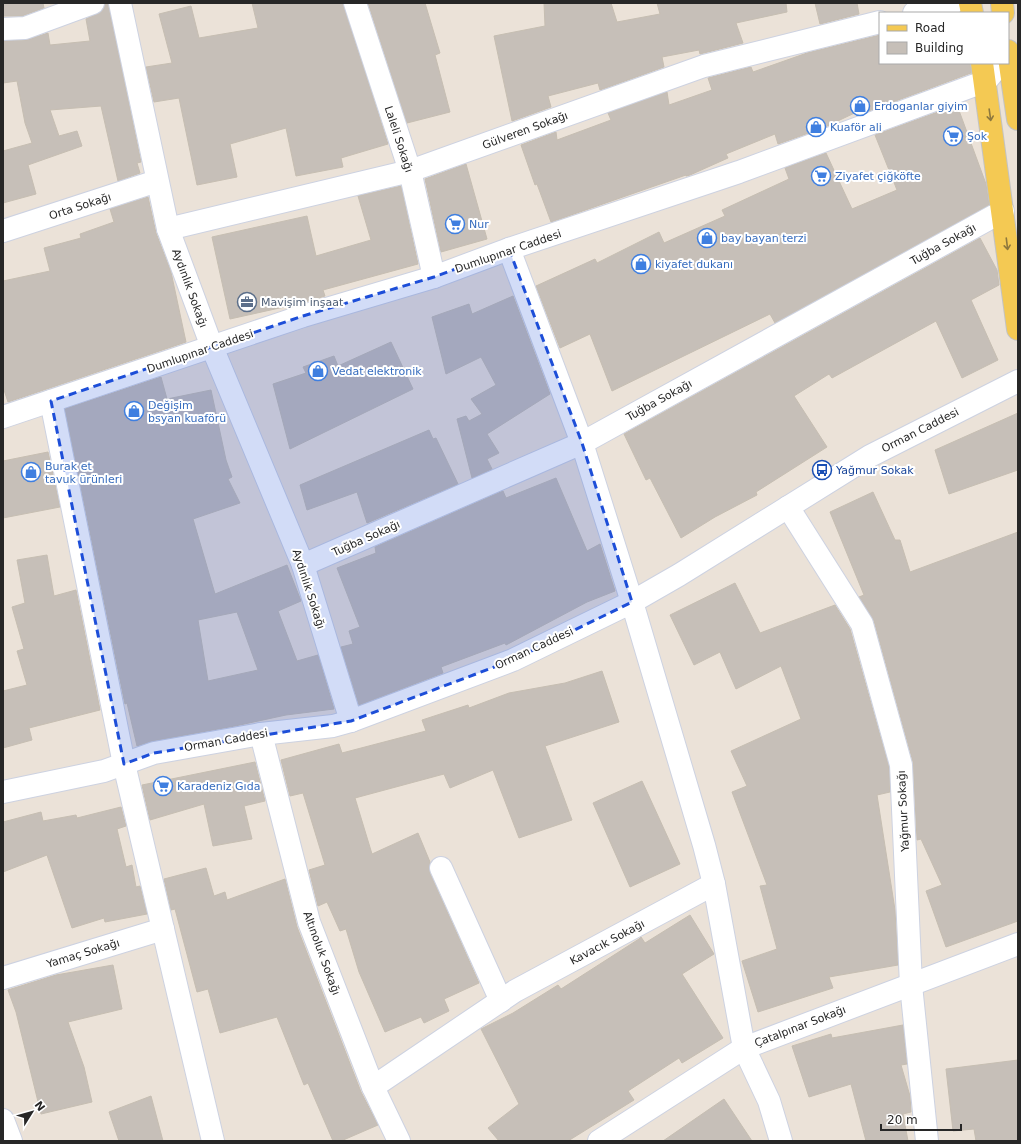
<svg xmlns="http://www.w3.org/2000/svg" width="1021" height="1144" font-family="'DejaVu Sans',sans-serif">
<rect width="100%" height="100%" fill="#ebe2d8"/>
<g fill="#c6bfb8" stroke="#c6beb2" fill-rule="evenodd">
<polygon points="3,3 43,3 44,8 22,16 3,16"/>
<polygon points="105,3 108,3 141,162 137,163 140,173 118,181 101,106 50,110 59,136 77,131 82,146 28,165 36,194 3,203 3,151 32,143 25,123 17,81 3,83 3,41 26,40 48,33 50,45 90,41 86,19 102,11"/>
<polygon points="252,3 343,3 388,144 341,158 343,167 296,176 286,128 230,144 237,177 197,185 179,98 154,102 146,67 172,63 159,14 191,6 199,38 258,28"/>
<polygon points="368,3 425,3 440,53 435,55 450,112 407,123"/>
<polygon points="544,3 611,3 617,22 660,14 657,3 786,3 787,12 736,23 743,43 700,54 699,50 662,57 664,67 600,90 598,83 548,96 551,107 512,121 494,36 545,26"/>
<polygon points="815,3 857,3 859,14 820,24"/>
<polygon points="880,35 880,63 970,63 971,73 866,112 865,108 823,128 778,144 775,134 726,154 728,158 690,175 686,176 686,175 551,222 537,184 535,185 521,145 556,132 557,140 611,120 608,113 667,92 669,105 712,90 708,78 751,67 753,72 807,53"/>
<polygon points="957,105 986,184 989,205 775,323 770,314 612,391 590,334 560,348 536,286 595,259 597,263 659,232 664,243 725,216 722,210 789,179 785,168 826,153 852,209 897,190 875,135"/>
<polygon points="466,164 487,239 441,252 425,179"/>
<polygon points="401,186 418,264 323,290 325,296 302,303 230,319 212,237 307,216 316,256 371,240 358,196"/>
<polygon points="148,197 156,233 171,272 186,342 8,402 3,387 3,281 50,271 44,248 81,238 80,234 114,222 110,209"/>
<polygon points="980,238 997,270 999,285 971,300 998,360 962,378 936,321 832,378 829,374 794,396 827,447 756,492 757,495 715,517 681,538 650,478 646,480 624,434"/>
<polygon points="513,296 550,394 487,434 499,453 487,459 492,469 472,478 457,419 466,416 469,421 482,414 471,399 496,385 481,357 446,374 432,317 469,304 472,314"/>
<polygon points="391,342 413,389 290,449 273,384 306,373 303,367 334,356 338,366"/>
<path d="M161 377 167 399 211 390 226 460 232 477 228 479 240 503 193 519 215 594 287 565 301 601 278 611 297 661 318 655 334 709 286 715 235 726 152 741 137 746 127 703 125 704 65 409ZM237 612 258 670 208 681 198 620Z"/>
<polygon points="1018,413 1018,470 949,494 935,450"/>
<polygon points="429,430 433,439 436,438 458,484 367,523 357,492 307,510 300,485"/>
<polygon points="48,452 60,507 3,518 3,461"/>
<polygon points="556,478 587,551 600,544 615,591 587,602 506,645 505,643 441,667 443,673 359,705 341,647 353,644 349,631 360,627 337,568 376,553 375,547 503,491 506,498"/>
<polygon points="873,492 895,540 900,540 910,572 1018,532 1018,921 946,947 926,891 942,885 921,839 917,840 913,762 874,621 859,597 864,595 830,512"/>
<polygon points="47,555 54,596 76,590 100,710 29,728 32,740 3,748 3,691 27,685 17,651 24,649 12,607 25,603 17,560"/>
<polygon points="735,583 760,633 835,605 850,629 889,767 890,792 877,795 895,910 898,965 829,977 833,988 758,1012 742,961 777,949 760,886 767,885 732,792 747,786 731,751 801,719 781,666 736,689 720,652 694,665 670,615"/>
<polygon points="602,671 619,722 545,746 572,820 519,838 493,770 450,788 444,774 355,798 372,854 418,833 430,862 430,873 479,983 444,999 449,1011 424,1023 421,1017 385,1032 359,972 346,929 340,931 327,902 318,906 309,870 325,865 303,793 290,796 281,760 339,744 342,753 426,731 422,720 468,705 469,708 509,693 565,683"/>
<polygon points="255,762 265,801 244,806 252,839 213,846 204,804 150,820 142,785"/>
<polygon points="642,781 680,864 630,887 593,803"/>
<polygon points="121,807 126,826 117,829 126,867 132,865 136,887 140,886 147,914 105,922 104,918 72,928 47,855 3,872 3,822 41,812 43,821 76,815 77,818"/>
<polygon points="206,868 214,896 225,892 227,900 285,879 297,927 361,1092 378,1125 341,1141 333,1141 308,1083 304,1085 277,1017 220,1033 208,989 197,992 175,909 171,910 164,879"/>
<polygon points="690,915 714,954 682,974 723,1038 682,1063 679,1058 628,1091 634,1100 568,1141 499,1141 488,1128 519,1104 481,1029 513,1013 558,985 561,989 639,939 641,937 645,943"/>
<polygon points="113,965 122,1009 68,1022 84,1067 92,1102 41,1114 16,1012 8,990 56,975"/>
<polygon points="903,1025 907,1064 901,1065 910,1096 911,1112 903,1114 908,1141 866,1141 851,1084 809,1097 792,1046 831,1034 832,1038"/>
<polygon points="1018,1060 1018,1141 976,1141 974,1129 953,1131 946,1069"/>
<polygon points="151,1096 163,1141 119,1141 109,1112"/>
<polygon points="724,1099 752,1141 663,1141"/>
</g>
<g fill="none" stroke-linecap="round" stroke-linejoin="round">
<defs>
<g id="minor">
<polyline points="120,3 168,229 212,347 303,565 351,721"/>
<polyline points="355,3 410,171 434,277"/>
<polyline points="914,13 953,3"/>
<polyline points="3,29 25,28 93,3"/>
<polyline points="168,229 410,171 704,66 880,22"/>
<polyline points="3,231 157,181"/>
<polyline points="509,249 582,443 632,602 704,845 714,884 744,1048 769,1101 781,1141"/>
<polyline points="51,401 124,764 213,1141"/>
<polyline points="3,417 303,316 434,277 509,249 739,172 986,81 1001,63"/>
<polyline points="788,507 862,624 901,765 911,985 927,1141"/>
<polyline points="303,565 582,443 1003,211"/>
<polyline points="261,734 309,922 373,1087 399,1141"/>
<polyline points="3,792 104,771 154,753 261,734 333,726 351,721 513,660 632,602 679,575 870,456 1018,381"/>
<polyline points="441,868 501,1001"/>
<polyline points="3,978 163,929"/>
<polyline points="373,1087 515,991 714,884"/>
<polyline points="3,1120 11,1141"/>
<polyline points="599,1141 744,1048 1018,944"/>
</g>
<g id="major">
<polyline points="970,3 972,13"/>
<polyline points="1002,3 1003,13"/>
<polyline points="1008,51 1018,119"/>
<polyline points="982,63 1018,329"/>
</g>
</defs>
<use href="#minor" stroke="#cdd2e1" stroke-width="24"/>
<use href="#major" stroke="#c3c3c3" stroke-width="24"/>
<use href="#minor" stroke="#fff" stroke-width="22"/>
<use href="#major" stroke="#f4c953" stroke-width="22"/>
</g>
<defs><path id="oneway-shaft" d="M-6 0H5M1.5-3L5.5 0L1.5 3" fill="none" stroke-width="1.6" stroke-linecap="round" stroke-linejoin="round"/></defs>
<g stroke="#8e783d">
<use href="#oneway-shaft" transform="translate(990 115) rotate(82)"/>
<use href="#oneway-shaft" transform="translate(1007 244) rotate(83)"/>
</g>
<path fill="#1d4ed8" fill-opacity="0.2" stroke="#1d4ed8" stroke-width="3" stroke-dasharray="8 5" stroke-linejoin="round" d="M509 249 582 443 632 602 513 660 351 721 154 753 124 764 51 401 303 316 434 277Z"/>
<defs>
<symbol id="shop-ring" viewBox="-11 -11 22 22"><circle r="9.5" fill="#fff" stroke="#3f7fe0" stroke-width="1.5"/><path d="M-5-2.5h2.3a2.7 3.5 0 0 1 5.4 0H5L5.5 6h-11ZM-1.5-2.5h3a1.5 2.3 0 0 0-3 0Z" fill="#3f7fe0"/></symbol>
<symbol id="supermarket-ring" viewBox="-11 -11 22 22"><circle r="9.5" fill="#fff" stroke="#3f7fe0" stroke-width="1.5"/><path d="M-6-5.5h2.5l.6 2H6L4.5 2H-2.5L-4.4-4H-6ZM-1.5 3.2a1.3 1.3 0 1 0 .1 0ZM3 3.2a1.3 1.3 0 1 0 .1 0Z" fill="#3f7fe0"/></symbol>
<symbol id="office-ring" viewBox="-11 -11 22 22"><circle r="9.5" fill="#fff" stroke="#5c6f8a" stroke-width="1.5"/><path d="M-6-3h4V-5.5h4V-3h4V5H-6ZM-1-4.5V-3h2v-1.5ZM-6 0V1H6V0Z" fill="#5c6f8a"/></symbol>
<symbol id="bus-ring" viewBox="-11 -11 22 22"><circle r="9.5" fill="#fff" stroke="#1a4fb4" stroke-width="1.5"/><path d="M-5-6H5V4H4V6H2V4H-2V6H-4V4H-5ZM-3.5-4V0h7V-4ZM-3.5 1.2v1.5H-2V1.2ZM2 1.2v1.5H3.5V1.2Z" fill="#1a4fb4"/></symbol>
</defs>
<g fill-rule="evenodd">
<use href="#shop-ring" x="849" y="95" width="22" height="22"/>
<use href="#shop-ring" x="805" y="116" width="22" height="22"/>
<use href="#supermarket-ring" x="942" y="125" width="22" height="22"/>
<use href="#supermarket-ring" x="810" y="165" width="22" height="22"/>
<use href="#supermarket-ring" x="444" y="213" width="22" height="22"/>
<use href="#shop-ring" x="696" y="227" width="22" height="22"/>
<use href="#shop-ring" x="630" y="253" width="22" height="22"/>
<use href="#office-ring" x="236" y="291" width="22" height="22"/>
<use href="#shop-ring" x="307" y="360" width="22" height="22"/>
<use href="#shop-ring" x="123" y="400" width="22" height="22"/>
<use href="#bus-ring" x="811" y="459" width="22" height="22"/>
<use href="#shop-ring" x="20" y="461" width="22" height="22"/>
<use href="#supermarket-ring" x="152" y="775" width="22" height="22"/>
</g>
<g text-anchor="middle" stroke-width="4" stroke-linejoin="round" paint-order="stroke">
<g font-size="11" fill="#366cbe" stroke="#fff" text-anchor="start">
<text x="874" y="110">Erdoganlar giyim</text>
<text x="830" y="131">Kuaför ali</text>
<text x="967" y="140">Şok</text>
<text x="835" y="180">Ziyafet çiğköfte</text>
<text x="469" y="228">Nur</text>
<text x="721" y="242">bay bayan terzi</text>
<text x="655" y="268">kiyafet dukanı</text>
<text x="332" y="375">Vedat elektronik</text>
<text x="148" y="409">Değişim<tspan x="148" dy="13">bsyan kuaförü</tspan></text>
<text x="45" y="470">Burak et<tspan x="45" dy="13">tavuk ürünleri</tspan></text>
<text x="177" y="790">Karadeniz Gıda</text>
</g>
<g font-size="11" fill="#272727" stroke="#fff">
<text transform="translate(525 130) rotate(-20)" y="4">Gülveren Sokağı</text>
<text transform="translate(399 139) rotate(72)" y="4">Laleli Sokağı</text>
<text transform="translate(80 206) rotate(-18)" y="4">Orta Sokağı</text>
<text transform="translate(943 244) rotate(-29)" y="4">Tuğba Sokağı</text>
<text transform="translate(508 251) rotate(-19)" y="4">Dumlupınar Caddesi</text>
<text transform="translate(190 288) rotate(70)" y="4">Aydınlık Sokağı</text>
<text transform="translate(200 351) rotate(-19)" y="4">Dumlupınar Caddesi</text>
<text transform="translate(659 400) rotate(-29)" y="4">Tuğba Sokağı</text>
<text transform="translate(920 430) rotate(-27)" y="4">Orman Caddesi</text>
<text transform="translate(366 538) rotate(-24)" y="4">Tuğba Sokağı</text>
<text transform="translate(309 589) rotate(72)" y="4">Aydınlık Sokağı</text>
<text transform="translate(534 648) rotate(-25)" y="4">Orman Caddesi</text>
<text transform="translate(226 740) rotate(-10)" y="4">Orman Caddesi</text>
<text transform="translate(903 811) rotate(-93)" y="4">Yağmur Sokağı</text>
<text transform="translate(607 942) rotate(-28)" y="4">Kavacık Sokağı</text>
<text transform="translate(83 953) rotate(-17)" y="4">Yamaç Sokağı</text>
<text transform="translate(322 953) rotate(70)" y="4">Altınoluk Sokağı</text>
<text transform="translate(800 1026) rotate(-21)" y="4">Çatalpınar Sokağı</text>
</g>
<g font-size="11" fill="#4e5e75" stroke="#fff" text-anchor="start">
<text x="261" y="306">Mavişim inşaat</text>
</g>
<g font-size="11" fill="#164399" stroke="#fff" text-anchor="start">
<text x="836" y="474">Yağmur Sokak</text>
</g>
</g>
<rect width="1021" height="1144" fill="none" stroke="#272727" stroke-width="8"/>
<rect x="879" y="12" width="130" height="52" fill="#ffffff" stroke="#a9a9a9"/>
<rect x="887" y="25" width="20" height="6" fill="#f4c953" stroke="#a9a9a9"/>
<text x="915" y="32" font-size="12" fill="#272727">Road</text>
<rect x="887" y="42" width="20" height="12" fill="#c6bfb8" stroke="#a9a9a9"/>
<text x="915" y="52" font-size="12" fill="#272727">Building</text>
<g transform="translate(32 1112) rotate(53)" stroke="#ffffff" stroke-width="3" paint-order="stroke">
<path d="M0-3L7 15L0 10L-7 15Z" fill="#272727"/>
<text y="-6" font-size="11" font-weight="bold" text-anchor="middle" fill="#272727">N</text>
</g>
<path d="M881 1124v6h80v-6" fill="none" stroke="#272727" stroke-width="2"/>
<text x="887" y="1124" font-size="12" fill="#272727" stroke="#ffffff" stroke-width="3" paint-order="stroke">20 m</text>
</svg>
